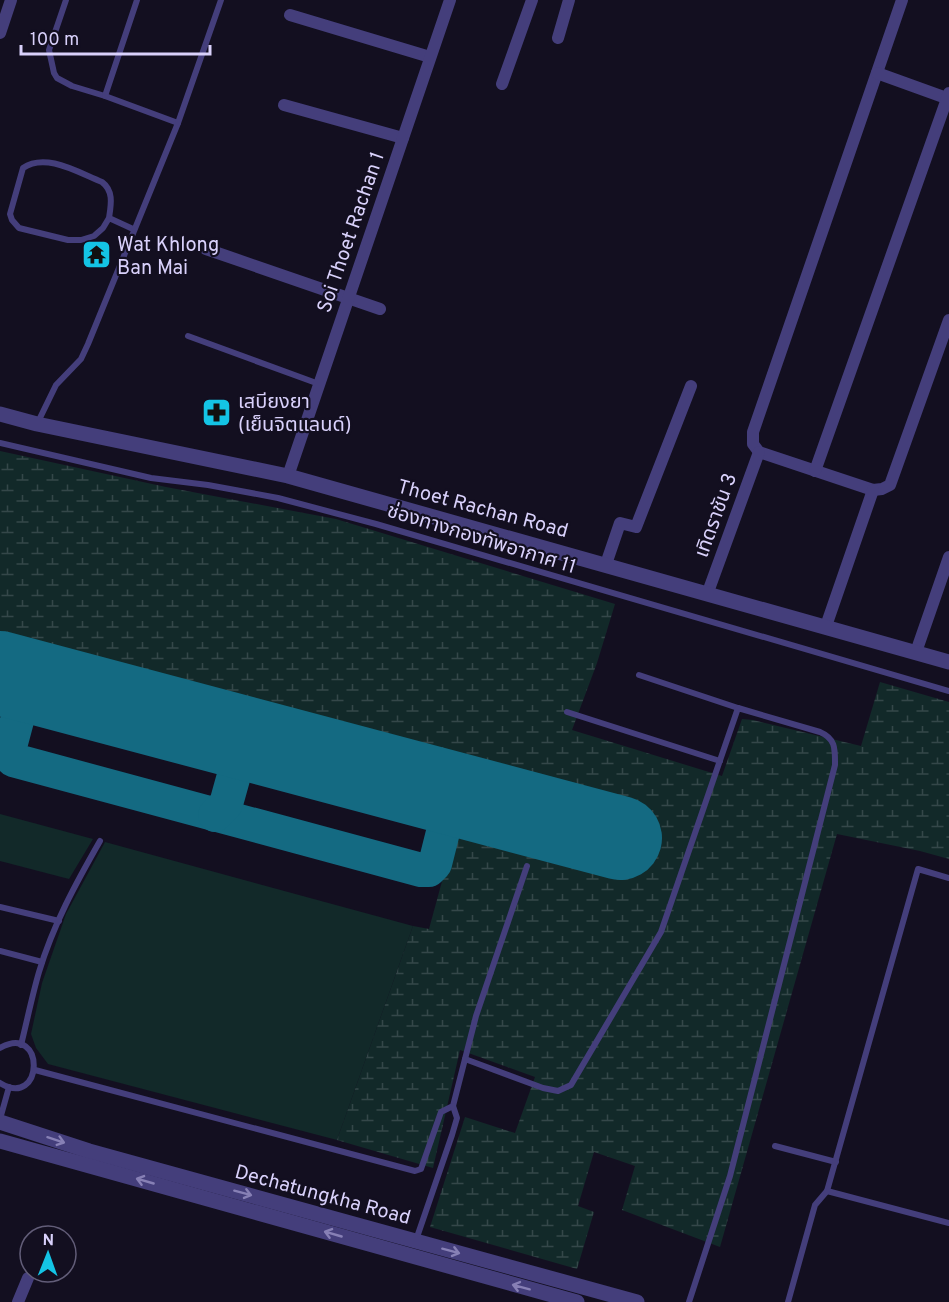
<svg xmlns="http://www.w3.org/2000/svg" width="949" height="1302" font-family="Overpass,'Noto Sans Thai',sans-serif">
<defs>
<pattern id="wetland-marsh" width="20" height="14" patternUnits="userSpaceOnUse" patternTransform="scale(1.5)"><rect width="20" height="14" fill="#122929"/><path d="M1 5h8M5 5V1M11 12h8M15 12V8" fill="none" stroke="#344749"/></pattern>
</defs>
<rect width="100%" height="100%" fill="#130f20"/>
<g fill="#122929">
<polygon points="0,814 93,839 69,879 0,861"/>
<polygon points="105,842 413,926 337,1140 48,1064 36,1048 31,1034 42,983 66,914"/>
</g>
<polygon fill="url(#wetland-marsh)" points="0,451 166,487 336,519 615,604 597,663 572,730 722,776 742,719 753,720 861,746 880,682 949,702 949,859 920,851 837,834 720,1247 622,1210 635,1166 594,1152 578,1206 594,1212 577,1269 430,1227 465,1117 515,1133 535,1077 460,1050 433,1168 337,1140 413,926 429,929 459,819 621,862 633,817 0,648"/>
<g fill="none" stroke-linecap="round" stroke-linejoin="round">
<g stroke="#146a82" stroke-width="34">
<polyline points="17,678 23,689 23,698 10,747 9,755 13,760 421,870 429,870 435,864 449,808 451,804 466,797"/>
<polyline points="215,815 226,804 241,750 252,740"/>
</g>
<polyline stroke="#146a82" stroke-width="84" points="0,673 620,838"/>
<g stroke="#443e7b" stroke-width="6">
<polyline points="66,0 49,50 54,73 57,78 72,86 105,96 178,123"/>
<polyline points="105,96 137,0"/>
<path d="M109 218 103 228 94 236 81 240H68L19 228 12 220 10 214 23 168C46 152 79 173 102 182 114 191 111 205 109 218L133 229"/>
<polyline points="188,336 319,384"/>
<polyline points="37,424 56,385 81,359 88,344 178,123 221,0"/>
<polyline points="0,443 151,478 208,485 278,498 376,524 949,691"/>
<polyline points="639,675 738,708"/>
<polyline points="567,712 720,761"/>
<polyline points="0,907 59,921"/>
<polyline points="0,951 42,962"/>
<path d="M21 1045C27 1021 32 996 39 972 53 925 76 883 100 841"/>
<path d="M0 1048C46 1022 44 1110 0 1083"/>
<path d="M465 1059 543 1088 558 1091 571 1085 661 932 738 708 820 732C836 739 835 749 835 765L730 1176 689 1302"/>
<polyline points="35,1070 415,1171 421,1169 441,1112 453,1106 476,1016 527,866"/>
<polyline points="0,1119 9,1087"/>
<polyline points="775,1146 836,1162"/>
<polyline points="827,1191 949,1223"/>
<polyline points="416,1240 452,1135 457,1118 453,1106"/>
<polyline points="788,1302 815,1205 827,1191 918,869 949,878"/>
</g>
<g stroke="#443e7b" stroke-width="12">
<polyline points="902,0 753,432 753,444 759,452 873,490 882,489 890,485 949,320"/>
<polyline points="290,15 430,57"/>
<polyline points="0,33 11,0"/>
<polyline points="558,38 569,0"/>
<polyline points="877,73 949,99"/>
<polyline points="502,84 532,0"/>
<polyline points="284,105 403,138"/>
<polyline points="206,249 380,309"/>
<polyline points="815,471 949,93"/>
<polyline points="288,476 450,0"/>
<polyline points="606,564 620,523 636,527 691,386"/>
<polyline points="708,592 759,452"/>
<polyline points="826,626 873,490"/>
<polyline points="916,652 949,557"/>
<polyline points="18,1302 28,1278"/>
</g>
<g stroke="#443e7b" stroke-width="15">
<polyline points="0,414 37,424 288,476 949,662"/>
<polyline points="0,1122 89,1151 637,1302"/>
<polyline points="0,1141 577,1302"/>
</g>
</g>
<defs><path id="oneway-shaft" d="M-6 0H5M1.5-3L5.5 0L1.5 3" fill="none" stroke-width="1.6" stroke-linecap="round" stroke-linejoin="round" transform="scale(1.5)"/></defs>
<g stroke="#8780b5">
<use href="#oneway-shaft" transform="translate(56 1140) rotate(18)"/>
<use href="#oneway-shaft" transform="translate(145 1181) rotate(-164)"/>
<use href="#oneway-shaft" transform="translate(243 1193) rotate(15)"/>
<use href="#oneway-shaft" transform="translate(333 1234) rotate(-164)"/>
<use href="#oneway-shaft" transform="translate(451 1251) rotate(15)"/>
<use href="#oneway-shaft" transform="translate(521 1287) rotate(-165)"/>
</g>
<defs>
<symbol id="temple-square" viewBox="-11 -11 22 22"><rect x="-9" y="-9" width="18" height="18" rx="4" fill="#14c4e5" stroke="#130f20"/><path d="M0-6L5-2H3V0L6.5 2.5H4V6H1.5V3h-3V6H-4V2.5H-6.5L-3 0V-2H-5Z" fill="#111"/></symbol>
<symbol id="pharmacy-square" viewBox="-11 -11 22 22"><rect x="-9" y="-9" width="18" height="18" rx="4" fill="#14c4e5" stroke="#130f20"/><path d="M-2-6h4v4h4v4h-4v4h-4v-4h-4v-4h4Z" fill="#111"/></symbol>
</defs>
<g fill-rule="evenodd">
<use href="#temple-square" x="80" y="238" width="33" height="33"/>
<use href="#pharmacy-square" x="200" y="396" width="33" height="33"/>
</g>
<g text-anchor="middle" stroke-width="4.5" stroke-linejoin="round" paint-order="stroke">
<g font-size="20" fill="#d9d1fb" stroke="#130f20">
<text transform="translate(350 232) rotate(-71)" y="7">Soi Thoet Rachan 1</text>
<text transform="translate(483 508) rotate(15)" y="7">Thoet Rachan Road</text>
<text transform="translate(715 515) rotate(-70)" y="7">เทิดราชัน 3</text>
<text transform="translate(482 538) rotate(17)" y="7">ช่องทางกองทัพอากาศ 11</text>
<text transform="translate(323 1194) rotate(15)" y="7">Dechatungkha Road</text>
</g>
<g font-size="20" fill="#d9d1fb" stroke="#130f20" text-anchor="start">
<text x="117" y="251">Wat Khlong<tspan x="117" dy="23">Ban Mai</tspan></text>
<text x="238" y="408">เสบียงยา<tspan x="238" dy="23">(เย็นจิตแลนด์)</tspan></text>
</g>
</g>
<g transform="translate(48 1254) rotate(1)"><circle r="28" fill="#130f20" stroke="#625d78" stroke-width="1.5"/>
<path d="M0-4.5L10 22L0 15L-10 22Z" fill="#14c4e5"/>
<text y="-9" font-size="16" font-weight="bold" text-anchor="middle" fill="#d9d1fb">N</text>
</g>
<path d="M21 45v9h189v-9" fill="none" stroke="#d9d1fb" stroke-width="3"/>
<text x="30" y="45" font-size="18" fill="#d9d1fb" stroke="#130f20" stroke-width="4.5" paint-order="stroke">100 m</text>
</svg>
